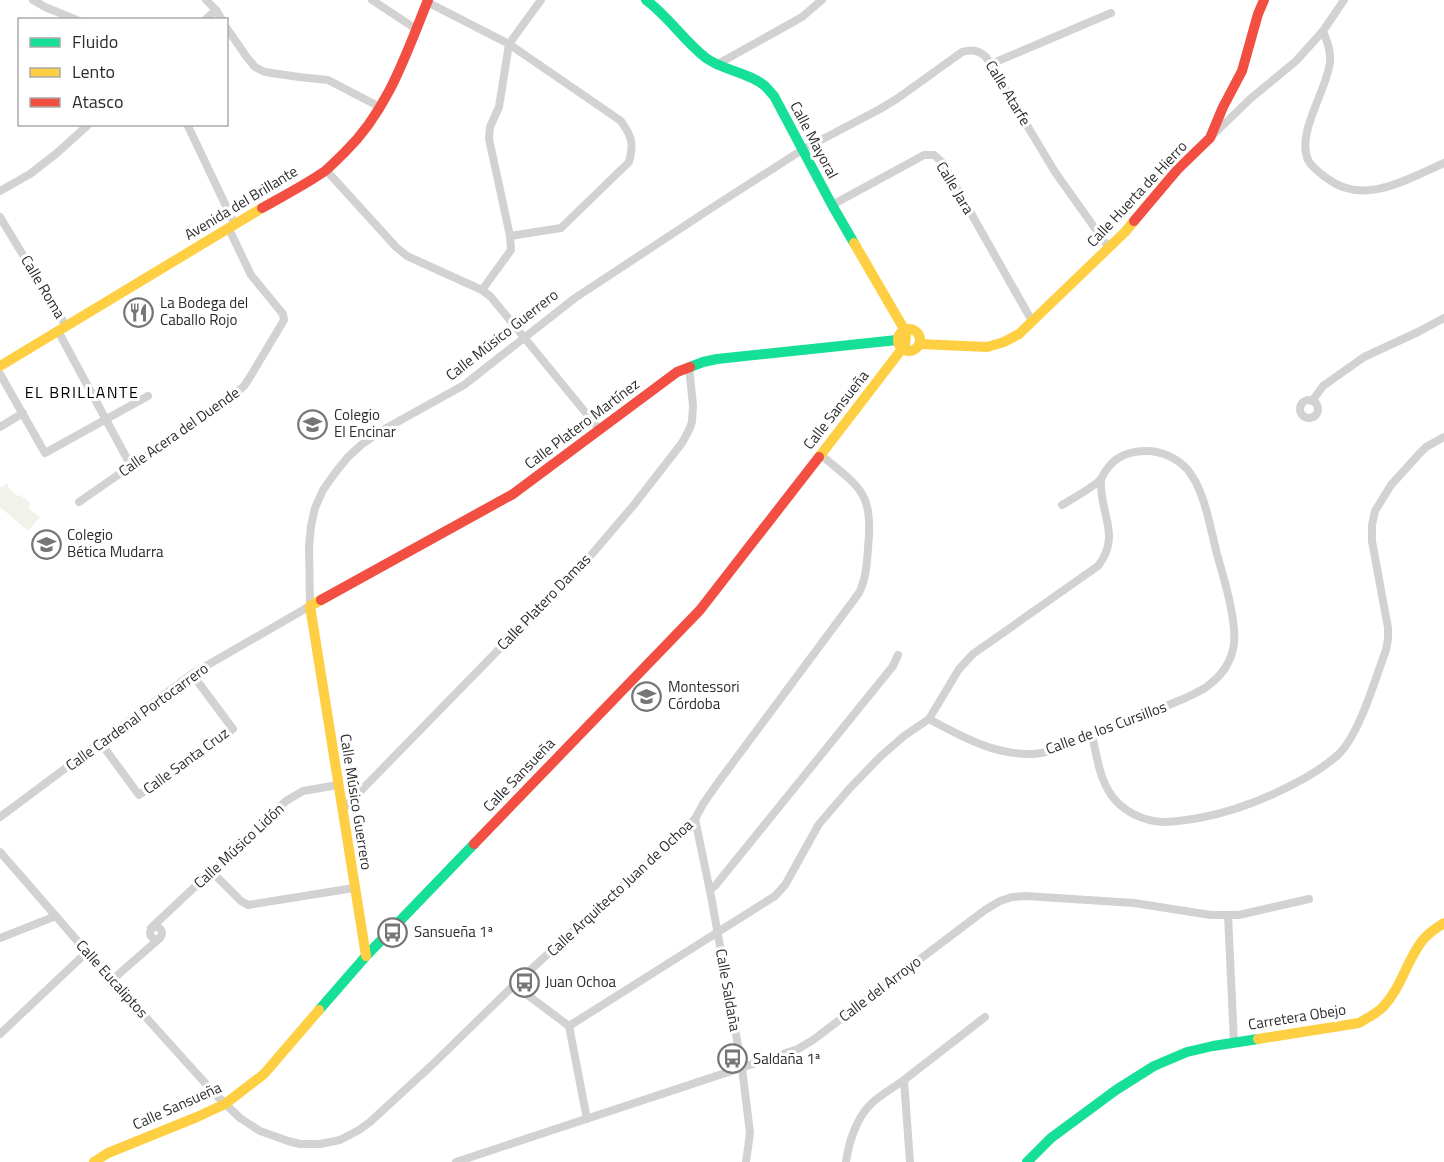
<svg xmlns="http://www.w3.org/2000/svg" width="1444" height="1162" font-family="'Titillium Web',sans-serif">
<rect width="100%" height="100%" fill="#fff"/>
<polygon fill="#f1f3eb" points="7,483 9,488 17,496 20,495 31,504 28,508 40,517 28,531 0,507 0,488"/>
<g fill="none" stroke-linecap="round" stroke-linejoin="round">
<g stroke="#d2d2d2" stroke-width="8">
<polyline points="33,0 45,7 77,20"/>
<polyline points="206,0 216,10 222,20"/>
<polyline points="372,0 416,29"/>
<path d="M427 2 509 44 621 121C632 137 634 143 629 162L561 228 510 236"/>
<polyline points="205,20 216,10"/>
<polyline points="226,27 246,56 255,67 265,72 299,77 328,80 380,107"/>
<path d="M1323 31C1327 41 1331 51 1330 62 1327 90 1296 133 1308 160 1312 168 1320 173 1328 179 1364 206 1408 179 1444 163"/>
<polyline points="991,64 1111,13"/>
<polyline points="716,65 802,17 822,0"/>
<polyline points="187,124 235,225"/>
<polyline points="1212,136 1250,99 1296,61 1323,31 1344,0"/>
<polyline points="326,170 396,247 407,256 482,290 491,297 599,429"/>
<polyline points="0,191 30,174 57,153 89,124"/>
<polyline points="832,205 924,155 934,155 942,162 1032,321"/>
<polyline points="0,217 66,326"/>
<polyline points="482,290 511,250 510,236 489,139 490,127 499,107 509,44 541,0"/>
<polyline points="58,331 131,466"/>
<polyline points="0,374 45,453 148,396"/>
<circle cx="1309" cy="409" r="9"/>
<polyline points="1312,401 1323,386 1364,357 1418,332 1444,318"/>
<polyline points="0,427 23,413"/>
<polyline points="79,502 236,393 244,386 250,377 284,320 283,314 251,275 229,229"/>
<path d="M929 719C961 736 994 755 1031 754 1049 754 1067 744 1083 738 1107 729 1131 720 1155 710 1172 704 1190 697 1205 688 1215 681 1224 672 1229 661 1234 651 1235 641 1234 630 1232 604 1224 579 1217 554 1210 528 1205 490 1187 469 1177 458 1161 451 1147 451 1131 451 1116 456 1107 469 1104 472 1103 477 1100 480 1092 488 1072 499 1062 505"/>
<path d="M1092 735C1097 757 1100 785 1117 802 1129 814 1146 821 1162 822 1175 822 1187 820 1199 818 1237 811 1271 797 1305 778 1317 771 1329 763 1339 754 1360 733 1375 679 1386 650L1388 639V628L1372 541V525L1375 511 1391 485 1420 453 1426 447 1444 437"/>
<polyline points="100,742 139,795 233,729 192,674"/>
<polyline points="342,810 592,554 633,506 682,443 689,430 692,422 693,405 689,367"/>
<path d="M0 817 192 674 310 606 309 546 311 526 315 508 323 490 335 473 348 457 361 445 381 431 464 385 575 298 710 209 802 150 880 109 898 98 962 52C972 49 978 50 986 57L1055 172 1109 248"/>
<polyline points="695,819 711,896 742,1068 750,1133 746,1162"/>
<path d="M0 852 87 952 215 1094 240 1118 260 1131 288 1141 300 1144H320L340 1140 359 1130 370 1122 432 1065 514 985 695 819 703 804 717 784 859 593C866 579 867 563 868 548 874 492 860 488 821 455"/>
<polyline points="211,871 241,901 248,905 354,888"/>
<polyline points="710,889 715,886 893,666 898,655"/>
<polyline points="1228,915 1234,1043"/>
<circle cx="156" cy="933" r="6"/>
<polyline points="151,928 286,801 303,791 338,785"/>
<polyline points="0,938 56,916"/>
<polyline points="112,980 160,938"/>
<polyline points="514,985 569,1026 587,1119"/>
<path d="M569 1026 775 896 785 885 819 824 850 788 880 757 904 736 929 719 959 669 973 654 1098 566C1122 535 1099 513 1101 480"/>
<polyline points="0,1034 87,952"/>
<polyline points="456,1162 798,1049 813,1040 985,910 1000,901 1012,897 1026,896 1134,903 1211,915 1239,915 1309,899"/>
<path d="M846 1162C849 1141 857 1116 873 1102 882 1094 894 1087 904 1080"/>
<polyline points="910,1162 904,1080 985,1017"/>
</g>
<g stroke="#16e098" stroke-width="10">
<path d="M646 0C669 17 684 41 706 58 724 71 748 72 765 86 768 89 771 93 774 96L832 205 854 243"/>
<polyline points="690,367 703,362 717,359 897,340"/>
<polyline points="319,1010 366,956 474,844"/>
<polyline points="1027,1162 1051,1138 1116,1090 1154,1066 1187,1052 1213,1046 1258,1039"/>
</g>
<g stroke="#ffcf43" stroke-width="10">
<circle cx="909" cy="340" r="11"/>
<polyline points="920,344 987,347 1004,342 1019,334 1125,232 1134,221"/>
<polyline points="0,366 262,208"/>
<polyline points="819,457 905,345 906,335 904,329 854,243"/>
<polyline points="321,600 310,606 366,956"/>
<path d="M1258 1039 1359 1023C1367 1018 1376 1014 1383 1007 1401 988 1406 962 1422 941 1428 933 1436 928 1444 923"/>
<polyline points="94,1162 108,1153 197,1117 225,1104 264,1074 319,1010"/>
</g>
<g stroke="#f24e42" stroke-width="10">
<path d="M262 208C283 196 305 185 325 171 332 165 339 158 345 152 388 110 406 54 428 0"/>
<polyline points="1134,221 1177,170 1210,138 1223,107 1242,71 1258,14 1264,0"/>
<polyline points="321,600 513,494 677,372 690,367"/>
<polyline points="474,844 700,610 819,457"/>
</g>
</g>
<defs>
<symbol id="restaurant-ring" viewBox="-11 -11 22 22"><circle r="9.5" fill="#fff" stroke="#767676" stroke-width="1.5"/><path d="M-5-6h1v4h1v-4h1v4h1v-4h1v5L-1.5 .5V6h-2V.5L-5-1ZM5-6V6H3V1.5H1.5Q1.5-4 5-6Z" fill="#767676"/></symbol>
<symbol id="school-ring" viewBox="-11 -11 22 22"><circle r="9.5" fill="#fff" stroke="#767676" stroke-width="1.5"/><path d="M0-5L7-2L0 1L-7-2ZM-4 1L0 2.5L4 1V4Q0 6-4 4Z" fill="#767676"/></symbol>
<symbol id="bus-ring" viewBox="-11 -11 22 22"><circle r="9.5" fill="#fff" stroke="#767676" stroke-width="1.5"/><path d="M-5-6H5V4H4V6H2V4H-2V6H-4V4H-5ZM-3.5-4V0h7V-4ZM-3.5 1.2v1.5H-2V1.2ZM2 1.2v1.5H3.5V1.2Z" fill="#767676"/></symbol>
</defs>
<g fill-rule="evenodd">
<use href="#restaurant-ring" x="122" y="296" width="33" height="33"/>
<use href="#school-ring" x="296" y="408" width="33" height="33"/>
<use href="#school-ring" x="30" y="528" width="33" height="33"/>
<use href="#school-ring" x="630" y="680" width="33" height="33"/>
<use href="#bus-ring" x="376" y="916" width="33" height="33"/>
<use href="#bus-ring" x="508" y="966" width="33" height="33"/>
<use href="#bus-ring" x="716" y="1042" width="33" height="33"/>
</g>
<g text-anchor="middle" stroke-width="6" stroke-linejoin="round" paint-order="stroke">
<g font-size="15" fill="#2d2d2d" stroke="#fff">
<text transform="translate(1008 93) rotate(59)" y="5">Calle Atarfe</text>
<text transform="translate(814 140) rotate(62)" y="5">Calle Mayoral</text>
<text transform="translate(955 188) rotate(59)" y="5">Calle Jara</text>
<text transform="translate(1137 194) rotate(-47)" y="5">Calle Huerta de Hierro</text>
<text transform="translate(241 203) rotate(-31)" y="5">Avenida del Brillante</text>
<text transform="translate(43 287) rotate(59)" y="5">Calle Roma</text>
<text transform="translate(502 335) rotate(-38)" y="5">Calle Músico Guerrero</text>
<text transform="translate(836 410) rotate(-52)" y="5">Calle Sansueña</text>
<text transform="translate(582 424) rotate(-37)" y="5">Calle Platero Martínez</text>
<text transform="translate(179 432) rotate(-35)" y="5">Calle Acera del Duende</text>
<text transform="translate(544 602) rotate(-46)" y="5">Calle Platero Damas</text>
<text transform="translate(137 717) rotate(-36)" y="5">Calle Cardenal Portocarrero</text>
<text transform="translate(1106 728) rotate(-20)" y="5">Calle de los Cursillos</text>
<text transform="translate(186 761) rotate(-36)" y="5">Calle Santa Cruz</text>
<text transform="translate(519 775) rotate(-46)" y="5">Calle Sansueña</text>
<text transform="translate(356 802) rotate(81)" y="5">Calle Músico Guerrero</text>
<text transform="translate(239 846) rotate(-43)" y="5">Calle Músico Lidón</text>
<text transform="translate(620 888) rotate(-43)" y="5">Calle Arquitecto Juan de Ochoa</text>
<text transform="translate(112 979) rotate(48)" y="5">Calle Eucaliptos</text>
<text transform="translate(880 989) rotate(-37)" y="5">Calle del Arroyo</text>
<text transform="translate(728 990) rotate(80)" y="5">Calle Saldaña</text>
<text transform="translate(1297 1017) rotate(-9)" y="5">Carretera Obejo</text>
<text transform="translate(177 1106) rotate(-24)" y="5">Calle Sansueña</text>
</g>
<g font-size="15" fill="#2d2d2d" stroke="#fff" text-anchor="start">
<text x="160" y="308">La Bodega del<tspan x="160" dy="17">Caballo Rojo</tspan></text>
<text x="334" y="420">Colegio<tspan x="334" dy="17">El Encinar</tspan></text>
<text x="67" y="540">Colegio<tspan x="67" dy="17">Bética Mudarra</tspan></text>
<text x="668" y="692">Montessori<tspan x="668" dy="17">Córdoba</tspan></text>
<text x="414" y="937">Sansueña 1ª</text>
<text x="545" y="987">Juan Ochoa</text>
<text x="753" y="1064">Saldaña 1ª</text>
</g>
<g font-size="16" letter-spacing="1.5" fill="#000" stroke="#fff">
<text x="82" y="398">EL BRILLANTE</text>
</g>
</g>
<rect x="18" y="18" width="210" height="108" fill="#ffffff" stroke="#ababab" stroke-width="1.5"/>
<rect x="30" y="38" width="30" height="9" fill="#16e098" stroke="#ababab" stroke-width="1.5"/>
<text x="72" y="48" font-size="18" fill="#2d2d2d">Fluido</text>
<rect x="30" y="68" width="30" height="9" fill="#ffcf43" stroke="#ababab" stroke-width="1.5"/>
<text x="72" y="78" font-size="18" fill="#2d2d2d">Lento</text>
<rect x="30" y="98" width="30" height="9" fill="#f24e42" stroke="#ababab" stroke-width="1.5"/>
<text x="72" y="108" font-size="18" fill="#2d2d2d">Atasco</text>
</svg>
